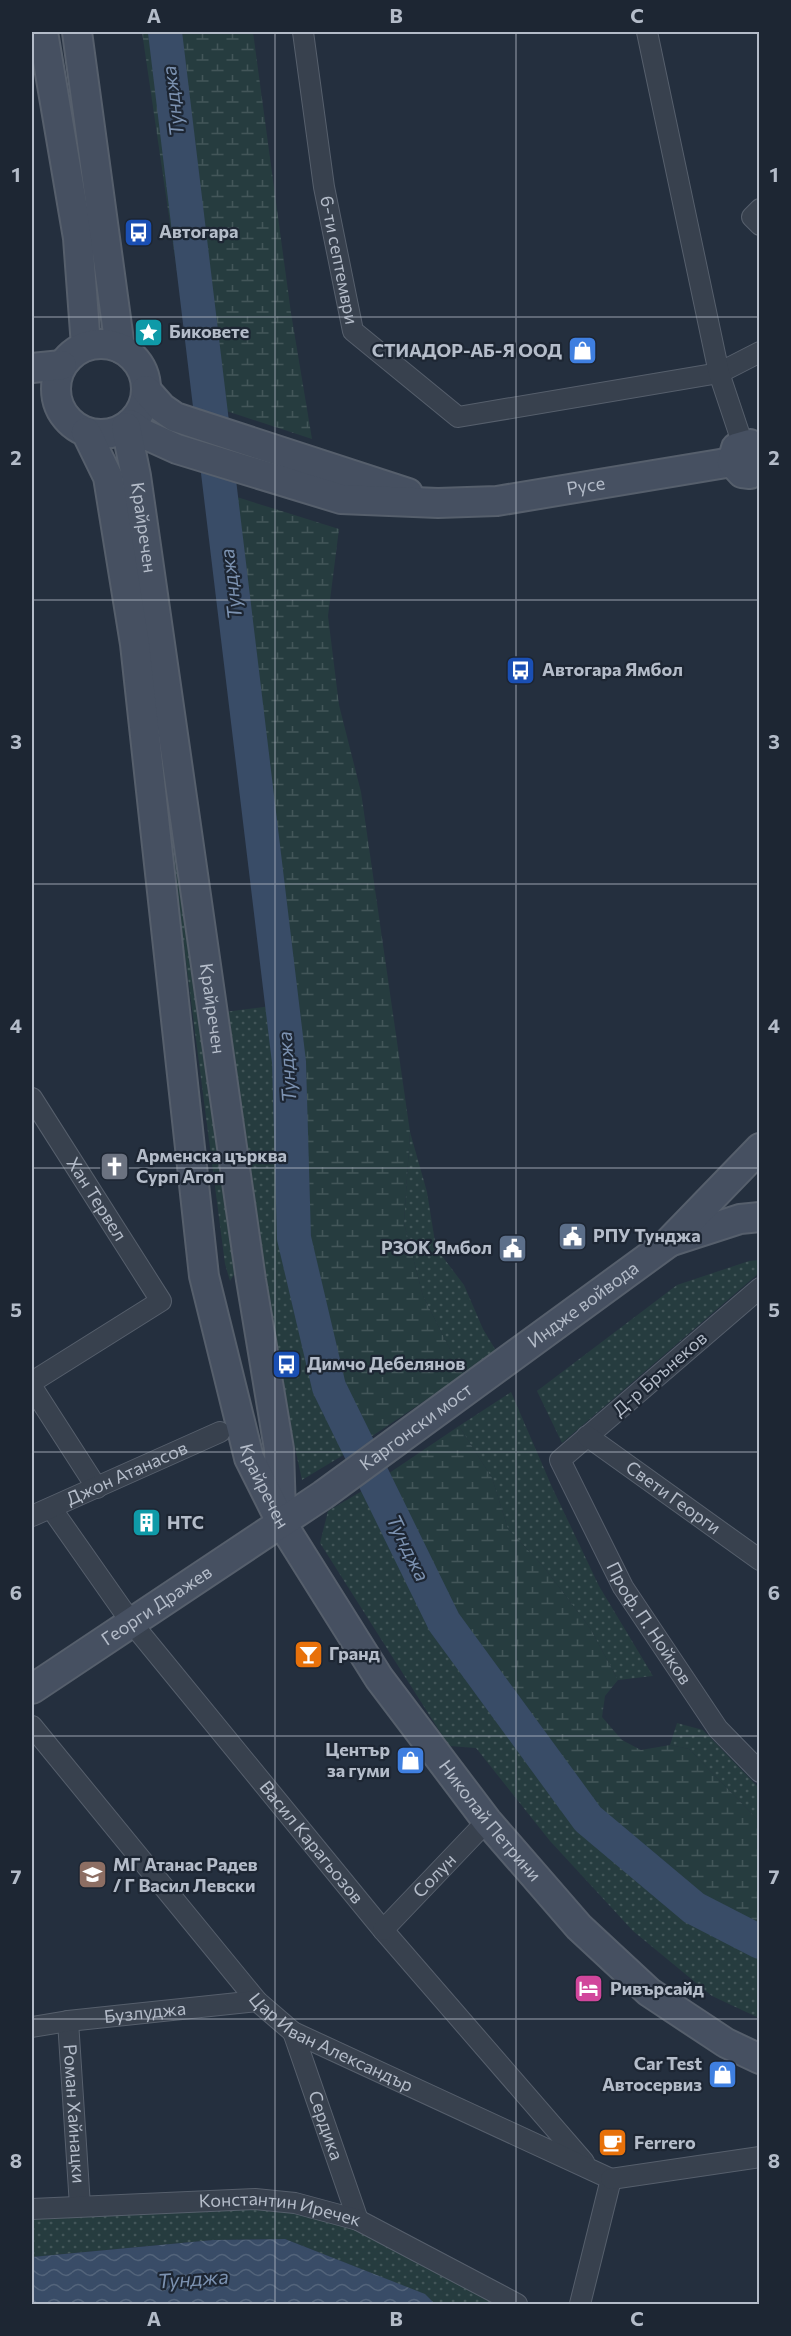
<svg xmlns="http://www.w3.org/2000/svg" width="791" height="2336" font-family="Commissioner,sans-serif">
<defs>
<pattern id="grass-dots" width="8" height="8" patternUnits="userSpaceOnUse" patternTransform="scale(1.5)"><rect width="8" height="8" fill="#263c3f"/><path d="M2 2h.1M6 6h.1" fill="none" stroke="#435659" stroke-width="1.8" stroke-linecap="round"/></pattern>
<pattern id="wetland-marsh" width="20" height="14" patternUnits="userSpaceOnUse" patternTransform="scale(1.5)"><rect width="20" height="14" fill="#263c3f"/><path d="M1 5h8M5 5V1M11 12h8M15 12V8" fill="none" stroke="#435659"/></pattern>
<pattern id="water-waves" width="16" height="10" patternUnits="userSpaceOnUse" patternTransform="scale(1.5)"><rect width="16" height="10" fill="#394c67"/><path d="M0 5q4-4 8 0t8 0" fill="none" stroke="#53647b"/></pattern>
</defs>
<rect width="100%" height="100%" fill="#242f3e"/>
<g fill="url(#grass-dots)">
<polygon points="140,641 151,668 235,1273 230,1281 225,1264 184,947"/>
<polygon points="271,1006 276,1083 320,1391 350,1451 302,1480 250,1243 216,1013"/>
<polygon points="410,1132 427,1192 436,1248 464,1285 483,1329 498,1354 463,1375 423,1296 404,1223"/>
<polygon points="759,1260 759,1273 562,1443 537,1391 677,1285 749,1261"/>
<polygon points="511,1392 552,1487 599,1586 653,1676 618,1680 590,1628 543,1566 508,1529 492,1478 459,1426"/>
<polygon points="367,1488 437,1630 693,1919 759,1954 759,2018 712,1996 633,1931 550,1841 476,1748 449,1746 320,1543 328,1511"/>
<polygon points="677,1723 703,1730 759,1788 759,1821 689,1749 670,1745"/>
<polygon points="253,2206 343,2222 502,2304 435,2304 424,2294 285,2239 213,2240 32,2257 32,2217"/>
</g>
<g fill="url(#wetland-marsh)">
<polygon points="142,32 253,32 291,313 312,439 196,401"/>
<polygon points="208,488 339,529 328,616 339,705 361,792 410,1132 404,1223 423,1296 463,1375 350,1451 320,1391 282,1242 271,1006"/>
<polygon points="459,1426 492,1478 508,1529 543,1566 590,1628 618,1680 605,1696 602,1717 622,1740 641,1750 670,1745 689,1749 759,1821 759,1954 693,1919 584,1829 437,1630 367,1488"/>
</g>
<polygon fill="url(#water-waves)" points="285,2239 425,2294 435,2304 32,2304 32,2257 213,2240"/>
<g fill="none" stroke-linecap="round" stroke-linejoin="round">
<polyline stroke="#394c67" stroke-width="34" points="165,32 289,1062 294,1238 329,1387 444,1622 588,1819 694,1908 760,1942"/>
<defs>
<g id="street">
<path id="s1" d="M303 32 324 187 353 331 458 417 719 373 760 352"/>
<polyline points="647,32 719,373 743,445"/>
<polyline points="760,209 752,217 760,225"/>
<path id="s2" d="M32 1098 161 1301 32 1382"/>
<path id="s3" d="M760 1288 560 1460 623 1587 718 1729 760 1772"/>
<polyline points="32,1387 97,1488"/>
<path id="s4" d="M587 1436 760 1560"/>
<path id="s5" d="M51 1508 131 1622 383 1930 584 2162"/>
<path id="s6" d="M32 1516 220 1432"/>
<path id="s7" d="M32 1726 257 2001 293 2032 611 2179 580 2304"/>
<path id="s8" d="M383 1930 487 1821"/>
<path id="s9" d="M68 2021 80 2206"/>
<path id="s10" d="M32 2027 68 2021 257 2001"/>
<path id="s11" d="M293 2032 358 2220"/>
<polyline points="611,2179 760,2157"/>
<path id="s12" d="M32 2209 255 2199 295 2203 358 2220 517 2304"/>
</g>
<g id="secondary">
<polyline points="43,32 78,238 86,346"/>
<polyline points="77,32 120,348"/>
<circle cx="101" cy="389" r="45"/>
<polyline points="32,368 62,365"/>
<polyline points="146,390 162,408 175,417 408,493"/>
<path id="s13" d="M130 424 144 434 177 449 341 499 438 503 497 501 732 462"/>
<path id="s14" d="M126 427 136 476 251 1280 279 1449 281 1514"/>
<path id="s15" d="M86 432 108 477 135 644 204 1276 249 1458 281 1522 379 1678 487 1821 579 1927 649 1992 726 2043 760 2059"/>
<polyline points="760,452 750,444 736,448 732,462 742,473 750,474 760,466"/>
<polyline points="672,1241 740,1219 760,1217"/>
<path id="s16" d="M32 1689 323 1495 668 1243 760 1148"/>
</g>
</defs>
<use href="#street" stroke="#565f6c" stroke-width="22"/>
<use href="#secondary" stroke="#565f6c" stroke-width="32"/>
<use href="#street" stroke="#38414e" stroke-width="20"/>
<use href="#secondary" stroke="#465061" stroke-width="28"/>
</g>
<path fill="none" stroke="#b4bcc9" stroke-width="1.5" stroke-opacity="0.55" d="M275 32V2304M516 32V2304M32 317H760M32 600H760M32 884H760M32 1168H760M32 1452H760M32 1736H760M32 2019H760"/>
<defs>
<symbol id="bus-square" viewBox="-11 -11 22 22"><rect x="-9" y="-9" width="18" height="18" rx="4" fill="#1a4fb4" stroke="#1d2633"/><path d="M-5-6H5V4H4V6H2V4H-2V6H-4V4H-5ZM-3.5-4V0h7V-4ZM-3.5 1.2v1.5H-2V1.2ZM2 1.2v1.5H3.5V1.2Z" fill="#fff"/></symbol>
<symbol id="sight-square" viewBox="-11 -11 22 22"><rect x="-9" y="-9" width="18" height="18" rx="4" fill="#0f9aa8" stroke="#1d2633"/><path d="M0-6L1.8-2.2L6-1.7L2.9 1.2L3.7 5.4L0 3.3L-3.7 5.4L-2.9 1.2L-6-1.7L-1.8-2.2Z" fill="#fff"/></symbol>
<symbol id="shop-square" viewBox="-11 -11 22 22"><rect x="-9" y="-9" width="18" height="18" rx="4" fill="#3f7fe0" stroke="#1d2633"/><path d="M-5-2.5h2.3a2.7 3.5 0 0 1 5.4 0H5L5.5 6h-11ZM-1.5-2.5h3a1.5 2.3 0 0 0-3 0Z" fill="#fff"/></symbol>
<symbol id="church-square" viewBox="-11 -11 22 22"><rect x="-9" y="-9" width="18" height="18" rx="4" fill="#6b7280" stroke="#1d2633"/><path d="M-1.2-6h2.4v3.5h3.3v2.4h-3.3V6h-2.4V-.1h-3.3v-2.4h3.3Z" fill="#fff"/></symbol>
<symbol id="civic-square" viewBox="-11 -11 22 22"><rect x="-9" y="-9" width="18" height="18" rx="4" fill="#5c6f8a" stroke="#1d2633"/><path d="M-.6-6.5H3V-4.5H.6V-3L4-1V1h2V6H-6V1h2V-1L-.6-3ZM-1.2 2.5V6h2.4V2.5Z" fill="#fff"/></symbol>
<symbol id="building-square" viewBox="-11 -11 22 22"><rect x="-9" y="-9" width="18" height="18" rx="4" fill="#0f9aa8" stroke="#1d2633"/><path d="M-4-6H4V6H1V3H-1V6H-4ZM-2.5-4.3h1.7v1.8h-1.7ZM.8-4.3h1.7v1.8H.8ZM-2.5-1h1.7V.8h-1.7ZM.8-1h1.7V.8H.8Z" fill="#fff"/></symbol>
<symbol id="bar-square" viewBox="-11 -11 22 22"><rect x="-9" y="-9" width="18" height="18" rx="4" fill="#e8710a" stroke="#1d2633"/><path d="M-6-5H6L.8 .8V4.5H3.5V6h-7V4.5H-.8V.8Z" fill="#fff"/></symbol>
<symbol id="school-square" viewBox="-11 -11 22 22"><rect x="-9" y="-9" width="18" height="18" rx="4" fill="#8d6e63" stroke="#1d2633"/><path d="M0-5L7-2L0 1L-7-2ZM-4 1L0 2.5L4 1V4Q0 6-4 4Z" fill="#fff"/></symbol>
<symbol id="hotel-square" viewBox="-11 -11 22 22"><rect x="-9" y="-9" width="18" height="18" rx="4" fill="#d1479c" stroke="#1d2633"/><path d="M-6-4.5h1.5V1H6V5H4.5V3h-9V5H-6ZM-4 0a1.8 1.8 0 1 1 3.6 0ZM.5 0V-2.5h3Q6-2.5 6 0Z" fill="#fff"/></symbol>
<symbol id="cafe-square" viewBox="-11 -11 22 22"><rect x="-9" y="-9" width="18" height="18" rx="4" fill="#e8710a" stroke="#1d2633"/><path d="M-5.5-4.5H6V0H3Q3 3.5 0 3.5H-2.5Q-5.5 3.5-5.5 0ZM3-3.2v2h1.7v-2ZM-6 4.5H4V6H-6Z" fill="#fff"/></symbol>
</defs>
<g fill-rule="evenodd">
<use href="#bus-square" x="122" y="216" width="33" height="33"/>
<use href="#sight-square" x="132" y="316" width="33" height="33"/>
<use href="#shop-square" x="566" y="334" width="33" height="33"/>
<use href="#bus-square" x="504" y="654" width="33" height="33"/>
<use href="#church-square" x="98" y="1150" width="33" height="33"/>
<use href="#civic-square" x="556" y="1220" width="33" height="33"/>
<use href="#civic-square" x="496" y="1232" width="33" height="33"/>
<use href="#bus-square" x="270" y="1348" width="33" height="33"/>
<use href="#building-square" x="130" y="1506" width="33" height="33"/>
<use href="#bar-square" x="292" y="1638" width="33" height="33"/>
<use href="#shop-square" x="394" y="1744" width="33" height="33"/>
<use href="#school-square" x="76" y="1858" width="33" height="33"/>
<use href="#hotel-square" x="572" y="1972" width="33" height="33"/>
<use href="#shop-square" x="706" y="2058" width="33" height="33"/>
<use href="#cafe-square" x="596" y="2126" width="33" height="33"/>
</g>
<g text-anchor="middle" stroke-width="4.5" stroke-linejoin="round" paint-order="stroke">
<g font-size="18" font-weight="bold" fill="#b4bcc9" stroke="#1d2633" text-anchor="start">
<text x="159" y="238">Автогара</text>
<text x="169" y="338">Биковете</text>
<text x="562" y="357" text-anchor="end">СТИАДОР-АБ-Я ООД</text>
<text x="542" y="676">Автогара Ямбол</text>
<text x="136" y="1162">Арменска църква<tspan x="136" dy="21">Сурп Агоп</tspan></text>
<text x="593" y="1242">РПУ Тунджа</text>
<text x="492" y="1254" text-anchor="end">РЗОК Ямбол</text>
<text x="307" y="1370">Димчо Дебелянов</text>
<text x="167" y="1529">НТС</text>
<text x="329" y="1660">Гранд</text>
<text x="390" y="1756" text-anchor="end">Център<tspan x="390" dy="21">за гуми</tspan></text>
<text x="113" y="1871">МГ Атанас Радев<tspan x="113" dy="21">/ Г Васил Левски</tspan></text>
<text x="610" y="1995">Ривърсайд</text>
<text x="702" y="2070" text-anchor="end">Car Test<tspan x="702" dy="21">Автосервиз</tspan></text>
<text x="634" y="2149">Ferrero</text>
</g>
<g font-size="18" fill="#b4bcc9" stroke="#1d2633">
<text dy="6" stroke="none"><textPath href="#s1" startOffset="231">6-ти септември</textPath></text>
<text dy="6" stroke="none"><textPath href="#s13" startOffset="471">Русе</textPath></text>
<text dy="6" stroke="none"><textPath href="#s14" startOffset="102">Крайречен</textPath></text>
<text dy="6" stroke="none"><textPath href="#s14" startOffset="588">Крайречен</textPath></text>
<text dy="6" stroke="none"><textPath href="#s2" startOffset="120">Хан Тервел</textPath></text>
<text dy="6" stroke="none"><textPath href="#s16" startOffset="672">Индже войвода</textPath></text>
<text transform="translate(660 1374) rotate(-41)" y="6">Д-р Брънеков</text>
<text dy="6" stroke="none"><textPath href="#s16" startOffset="465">Каргонски мост</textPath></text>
<text dy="6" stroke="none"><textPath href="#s15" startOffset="1074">Крайречен</textPath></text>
<text dy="6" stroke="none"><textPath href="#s6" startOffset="104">Джон Атанасов</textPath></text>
<text dy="6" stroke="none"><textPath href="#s4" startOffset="106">Свети Георги</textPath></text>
<text dy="6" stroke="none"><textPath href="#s16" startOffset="150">Георги Дражев</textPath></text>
<text dy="6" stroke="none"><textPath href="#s3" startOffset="450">Проф. П. Нойков</textPath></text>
<text dy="6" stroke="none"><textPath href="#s15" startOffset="1479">Николай Петрини</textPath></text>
<text dy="6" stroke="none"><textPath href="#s5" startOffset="424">Васил Карагьозов</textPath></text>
<text dy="6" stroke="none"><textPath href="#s8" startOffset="75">Солун</textPath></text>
<text dy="6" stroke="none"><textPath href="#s10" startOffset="114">Бузлуджа</textPath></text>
<text dy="6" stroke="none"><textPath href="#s7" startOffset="441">Цар Иван Александър</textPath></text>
<text dy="6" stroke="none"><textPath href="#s9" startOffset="93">Роман Хайнацки</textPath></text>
<text dy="6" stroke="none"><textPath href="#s11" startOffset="99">Сердика</textPath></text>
<text dy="6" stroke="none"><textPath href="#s12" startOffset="249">Константин Иречек</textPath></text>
</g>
<g font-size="20" font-style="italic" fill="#7c92b1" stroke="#1d2633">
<text transform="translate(173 101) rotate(-97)" y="7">Тунджа</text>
<text transform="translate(231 584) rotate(-97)" y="7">Тунджа</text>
<text transform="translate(287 1067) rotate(-94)" y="7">Тунджа</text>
<text transform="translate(408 1548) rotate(64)" y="7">Тунджа</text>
<text transform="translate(193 2279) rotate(-4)" y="7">Тунджа</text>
</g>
</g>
<rect width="791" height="2336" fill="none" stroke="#1d2633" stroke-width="66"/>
<rect x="33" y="33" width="725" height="2270" fill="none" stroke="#b4bcc9" stroke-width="2"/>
<g font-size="20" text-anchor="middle" font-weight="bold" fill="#b4bcc9">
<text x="154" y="23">A</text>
<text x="396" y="23">B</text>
<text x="637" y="23">C</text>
<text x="16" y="182">1</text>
<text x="774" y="182">1</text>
<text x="16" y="465">2</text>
<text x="774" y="465">2</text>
<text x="16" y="749">3</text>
<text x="774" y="749">3</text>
<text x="16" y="1033">4</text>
<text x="774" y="1033">4</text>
<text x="16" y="1317">5</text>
<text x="774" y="1317">5</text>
<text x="16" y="1600">6</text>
<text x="774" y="1600">6</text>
<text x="16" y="1884">7</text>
<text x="774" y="1884">7</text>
<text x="16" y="2168">8</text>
<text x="774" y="2168">8</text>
<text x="154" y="2326">A</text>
<text x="396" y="2326">B</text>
<text x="637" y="2326">C</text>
</g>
</svg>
